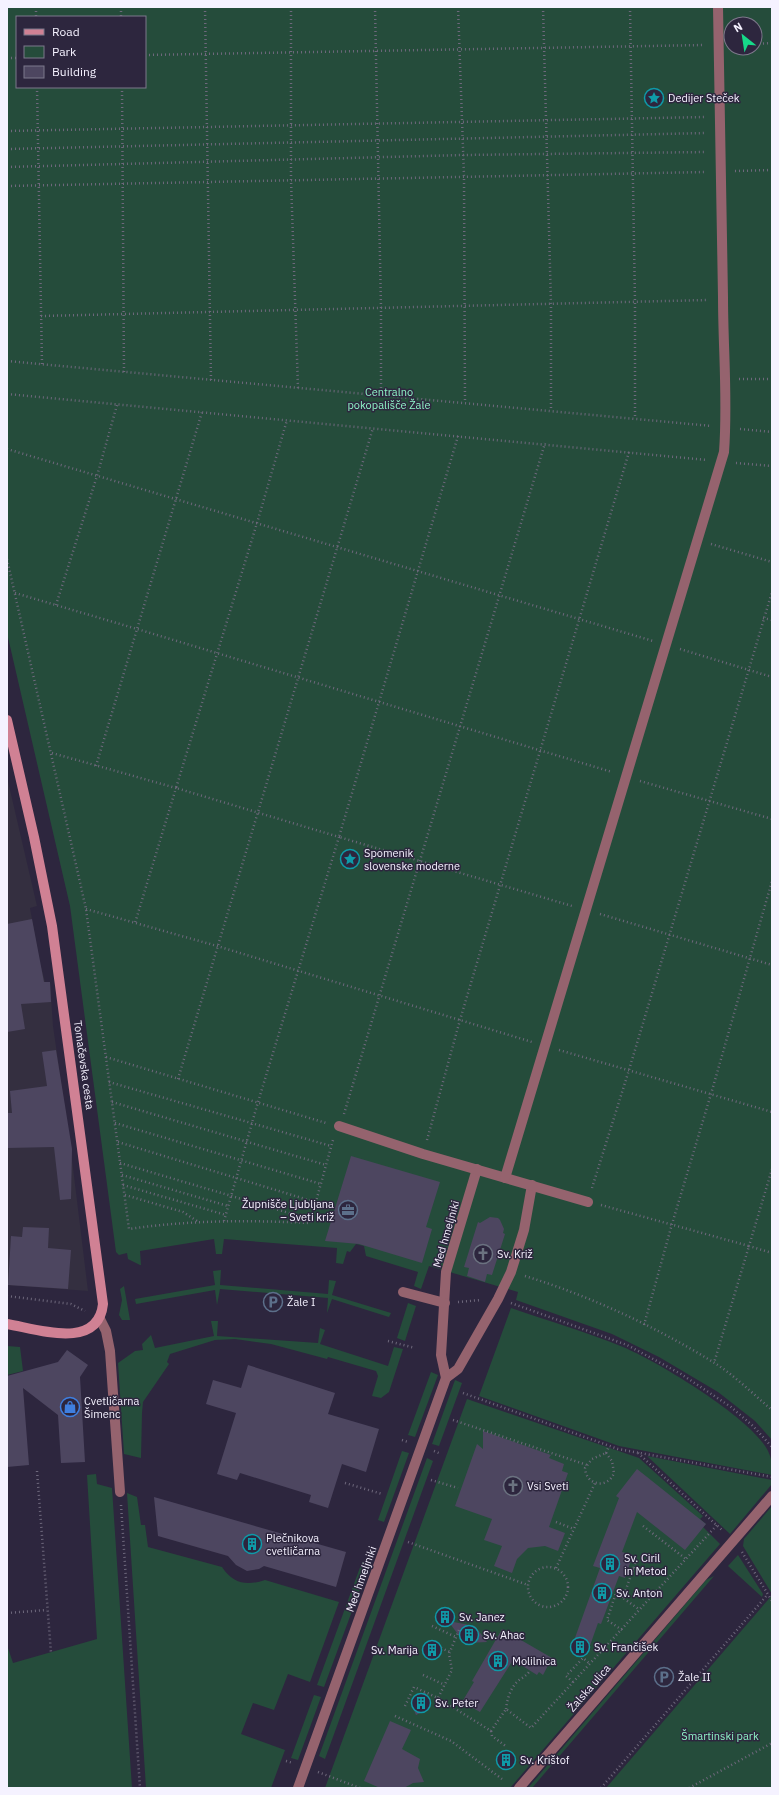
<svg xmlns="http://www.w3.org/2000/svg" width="779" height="1795" font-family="'IBM Plex Sans',sans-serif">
<rect width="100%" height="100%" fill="#2d263e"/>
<polygon fill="#342f40" points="7,777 37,906 30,908 40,963 45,982 50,982 53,1026 70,1143 88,1291 7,1285"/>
<g fill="#254c3b" fill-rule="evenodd">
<path d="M7 7H772V1440L755 1421 718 1392 659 1357 612 1334 516 1300 518 1292 429 1266 421 1289 414 1286 418 1272 366 1256 364 1246 356 1244 350 1252 347 1251 343 1264 336 1263 337 1248 224 1239 222 1254H216L214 1239 140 1251 141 1265H140L128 1259 127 1253 119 1255 116 1252 70 906 7 633ZM17 17H145V87H17ZM731 24H755V48H731Z"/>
<polygon points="221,1270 220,1285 328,1294 329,1280 336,1281 332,1295 391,1313 389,1317 332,1299 327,1313 328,1298 220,1289 217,1305 215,1290 136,1304 135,1299 215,1285 213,1271"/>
<polygon points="124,1286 130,1320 122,1320 119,1315 122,1300 120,1289"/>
<polygon points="408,1303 416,1306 405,1341 397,1338"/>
<path d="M511 1308C548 1321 587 1332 623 1347 657 1361 753 1419 768 1451 772 1459 772 1466 772 1475L619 1446 479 1396Z"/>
<polygon points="211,1321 218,1321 217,1336 318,1343 320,1328 325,1330 320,1344 388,1366 394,1347 403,1349 389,1392 381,1398 372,1396 378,1376 376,1371 328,1357 327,1359 271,1344 235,1339 215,1340 170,1354 167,1362 169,1364 143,1402 142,1413 141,1458 124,1454 118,1363 135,1351 143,1350 142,1344 151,1335 155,1348 214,1336"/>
<polygon points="7,1346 20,1347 23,1371 7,1375"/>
<polygon points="431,1372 438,1375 415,1437 408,1435"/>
<polygon points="455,1380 462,1383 439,1446 432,1444"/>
<polygon points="467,1399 639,1458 703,1516 700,1519 706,1524 703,1527 720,1544 510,1788 325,1788"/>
<polygon points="402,1451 409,1453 384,1522 378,1520"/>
<polygon points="647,1456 772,1480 772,1484 730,1534"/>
<polygon points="427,1458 433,1461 325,1759 319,1756"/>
<polygon points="96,1474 97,1484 112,1488 132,1788 7,1788 7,1645 13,1663 97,1639 87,1475"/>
<path d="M127 1493 137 1497 141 1525H145L148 1547 222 1567C233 1584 247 1586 265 1580L339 1602 310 1682 288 1674 274 1710 253 1703 241 1734 285 1750 271 1788H146Z"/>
<polygon points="772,1506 772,1594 743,1546 744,1539"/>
<polygon points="738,1555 763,1594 762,1597 728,1566"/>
<polygon points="362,1562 369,1565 324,1687 317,1685"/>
<polygon points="714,1576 532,1788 528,1788 706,1580"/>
<polygon points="772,1595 772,1788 606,1788 767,1601"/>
<polygon points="314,1695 321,1697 298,1760 291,1758"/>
</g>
<g fill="#4d4660">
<polygon points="32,919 44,982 50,982 51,1002 21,1004 25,1029 7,1032 7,924"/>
<polygon points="56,1050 72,1149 71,1199 60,1200 54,1147 7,1148 7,1113 12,1113 10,1091 47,1086 42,1052"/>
<polygon points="351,1156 440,1182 426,1227 432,1229 422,1263 359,1244 325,1241"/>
<polygon points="490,1217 498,1218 500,1220 504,1229 503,1233 505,1234 492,1275 487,1274 485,1282 467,1276 469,1268 464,1267 478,1222 480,1223"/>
<polygon points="23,1227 49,1228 48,1248 71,1250 68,1289 8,1285 11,1236 22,1237"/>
<polygon points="67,1350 88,1365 80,1377 85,1462 61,1463 58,1415 23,1388 29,1465 7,1467 7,1376 58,1362"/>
<polygon points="248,1365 335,1393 328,1414 379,1429 366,1472 342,1464 328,1508 309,1502 311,1495 240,1473 237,1480 217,1474 236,1413 206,1404 213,1380 241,1388"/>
<polygon points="483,1431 551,1455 549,1458 564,1464 562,1471 568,1473 549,1527 565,1533 558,1551 545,1546 528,1548 517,1559 512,1573 494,1566 502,1546 484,1540 492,1519 455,1506 477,1444 483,1449"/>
<polygon points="637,1469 706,1524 685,1550 637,1512 622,1552 633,1555 625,1578 619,1576 601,1624 598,1623 587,1654 571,1649 600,1568 593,1566 619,1498 616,1496"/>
<polygon points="154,1497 346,1552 336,1587 264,1566 259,1569 247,1571 236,1565 228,1556 158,1536"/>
<polygon points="448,1621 475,1626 487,1642 467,1643 463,1641"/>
<polygon points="502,1629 552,1658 543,1675 539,1672 537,1675 513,1660 480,1712 462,1702 474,1682 472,1681"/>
<polygon points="425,1692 430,1703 427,1710 416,1715 411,1703 414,1697"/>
<polygon points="390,1721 411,1730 402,1749 420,1759 418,1768 424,1782 413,1783 404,1788 380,1788 364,1781"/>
</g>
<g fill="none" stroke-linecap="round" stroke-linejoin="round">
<g stroke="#6e687c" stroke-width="2.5" stroke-dasharray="1 3" stroke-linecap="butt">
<polyline points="36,7 36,17"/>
<polyline points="121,7 121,17"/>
<polyline points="205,7 211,380"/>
<polyline points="291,7 291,180 298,388"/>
<polyline points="375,7 381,308 381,395"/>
<polyline points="458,7 464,176 465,403"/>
<polyline points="543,7 551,304 551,411"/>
<polyline points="630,7 635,302 635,418"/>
<polyline points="755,44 772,43"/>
<polyline points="145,55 704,45"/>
<polyline points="7,58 17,58"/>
<polyline points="37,87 42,364"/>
<polyline points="122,87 124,372"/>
<polyline points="7,131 706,117"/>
<polyline points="7,149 706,133"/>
<polyline points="7,167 463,155 706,152"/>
<polyline points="735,171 772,170"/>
<polyline points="7,186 706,172"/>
<polyline points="41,316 708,300"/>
<polyline points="7,361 712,426"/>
<polyline points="739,379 772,379"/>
<polyline points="7,394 707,460"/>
<polyline points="740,429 772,432"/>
<polyline points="458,436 339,837 572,906"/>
<polyline points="7,449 653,641"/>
<polyline points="736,463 772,466"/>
<polyline points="711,544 772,562"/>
<path d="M7 559 86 909 129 1229C190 1220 249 1220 310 1223L333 1140"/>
<polyline points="15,593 137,629 612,772"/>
<polyline points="56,605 97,476 117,405"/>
<polyline points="763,618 772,620"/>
<polyline points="680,649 772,677"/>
<polyline points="52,753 176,788 135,923"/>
<polyline points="96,766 202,412"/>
<polyline points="640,781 772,819"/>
<polyline points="86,909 217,946 532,1042"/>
<polyline points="600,914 772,965"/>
<polyline points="559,1050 772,1112"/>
<polyline points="106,1057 326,1123"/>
<polyline points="178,1079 373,428"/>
<polyline points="109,1082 331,1146"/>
<polyline points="112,1102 326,1165"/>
<polyline points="344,1114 545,443"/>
<polyline points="115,1123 321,1184"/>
<polyline points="427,1140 460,1020 629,452"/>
<polyline points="118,1142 315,1202"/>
<polyline points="120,1163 289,1213 298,1222"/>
<polyline points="772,1169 749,1246 772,1253"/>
<polyline points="122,1175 228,1206"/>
<polyline points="123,1185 226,1215"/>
<polyline points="592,1188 629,1070 772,592"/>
<polyline points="125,1195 183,1212 197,1221"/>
<polyline points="601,1205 749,1246 714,1363"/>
<polyline points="224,1221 258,1102 339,837 176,788 257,523 287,420"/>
<path d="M525 1276C590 1296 654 1326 713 1362 733 1374 753 1394 772 1410"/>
<polyline points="7,1296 71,1304 85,1311"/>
<polyline points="458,1302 481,1300"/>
<polyline points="511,1303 627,1345 681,1374 731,1407 753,1426 772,1447"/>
<polyline points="644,1325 672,1224 711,1094 772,881"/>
<polyline points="388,1341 415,1348"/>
<polyline points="463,1393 618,1449 772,1477"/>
<polyline points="453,1420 587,1465"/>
<polyline points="402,1440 408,1442"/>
<polyline points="434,1451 441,1454"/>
<path d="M606 1453 612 1461 614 1473C608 1489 586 1486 585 1468L592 1459Z"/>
<polyline points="606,1453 609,1446"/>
<polyline points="638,1453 723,1531"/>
<polyline points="37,1471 51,1653"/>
<polyline points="431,1480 458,1488"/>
<polyline points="345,1483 382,1494"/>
<polyline points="121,1505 140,1788"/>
<polyline points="556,1522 574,1529"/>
<polyline points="643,1526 686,1559"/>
<polyline points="408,1542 528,1585"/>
<polyline points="742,1552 772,1601"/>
<circle cx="548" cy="1587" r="20"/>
<polyline points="556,1568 595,1483"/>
<polyline points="633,1569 642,1571"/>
<polyline points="623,1598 636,1561 625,1558"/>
<polyline points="7,1613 47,1610"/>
<polyline points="432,1626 456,1637"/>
<polyline points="459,1630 449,1654 452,1670 438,1698 491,1731 506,1709 531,1728 717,1525"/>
<polyline points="622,1630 607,1620 616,1593 640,1610"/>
<polyline points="441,1648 450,1652"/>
<polyline points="423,1675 445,1685"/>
<polyline points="573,1682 566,1676 583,1658 590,1664"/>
<polyline points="405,1706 414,1687 438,1698"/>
<path d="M506 1709C507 1700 510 1689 517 1682 521 1678 524 1678 529 1672"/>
<polyline points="395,1716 451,1741 502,1779"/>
<polyline points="491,1731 492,1736 507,1747"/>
<polyline points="286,1761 293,1763"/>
<polyline points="318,1772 360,1788"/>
<polyline points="601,1788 768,1594"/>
<polyline points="689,1788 772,1743"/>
</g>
<g stroke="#95636e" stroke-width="10">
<polyline points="477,1169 446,1272 441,1355 446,1378 458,1369 498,1299 511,1272 524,1230 532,1185"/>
<polyline points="403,1292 445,1303"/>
<polyline points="100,1319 106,1331 110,1351 120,1492"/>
</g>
<g stroke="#95636e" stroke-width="10">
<polyline points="339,1126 423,1154 588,1202"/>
<path d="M505 1178 724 452C728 400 723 349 723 297 722 201 720 104 718 7"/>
<polyline points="298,1788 446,1378"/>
<polyline points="519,1788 772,1496"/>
</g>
<path stroke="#d08194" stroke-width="10" d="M7 720 34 837 52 926 103 1304C98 1351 37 1329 7 1324"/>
</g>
<defs>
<symbol id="sight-ring" viewBox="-11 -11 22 22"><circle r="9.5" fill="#2d263e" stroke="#0f9aa8" stroke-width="1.5"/><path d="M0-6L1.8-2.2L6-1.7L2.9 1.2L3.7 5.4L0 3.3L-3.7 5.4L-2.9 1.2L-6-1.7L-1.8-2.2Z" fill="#0f9aa8"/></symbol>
<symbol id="office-ring" viewBox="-11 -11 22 22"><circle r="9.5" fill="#2d263e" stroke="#5c6f8a" stroke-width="1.5"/><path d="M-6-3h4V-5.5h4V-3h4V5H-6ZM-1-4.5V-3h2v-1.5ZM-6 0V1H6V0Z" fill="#5c6f8a"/></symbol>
<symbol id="church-ring" viewBox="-11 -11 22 22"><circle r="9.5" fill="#2d263e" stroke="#6b7280" stroke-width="1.5"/><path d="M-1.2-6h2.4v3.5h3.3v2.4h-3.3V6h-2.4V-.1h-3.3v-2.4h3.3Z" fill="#6b7280"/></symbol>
<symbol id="parking-ring" viewBox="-11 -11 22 22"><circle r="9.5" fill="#2d263e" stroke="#5c6f8a" stroke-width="1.5"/><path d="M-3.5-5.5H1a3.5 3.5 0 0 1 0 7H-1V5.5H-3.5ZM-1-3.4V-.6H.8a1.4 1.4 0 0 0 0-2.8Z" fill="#5c6f8a"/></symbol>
<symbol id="shop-ring" viewBox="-11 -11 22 22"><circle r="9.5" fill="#2d263e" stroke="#3f7fe0" stroke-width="1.5"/><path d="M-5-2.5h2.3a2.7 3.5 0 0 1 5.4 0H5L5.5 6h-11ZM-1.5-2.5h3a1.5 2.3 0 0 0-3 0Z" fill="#3f7fe0"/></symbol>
<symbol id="building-ring" viewBox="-11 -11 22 22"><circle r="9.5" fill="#2d263e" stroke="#0f9aa8" stroke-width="1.5"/><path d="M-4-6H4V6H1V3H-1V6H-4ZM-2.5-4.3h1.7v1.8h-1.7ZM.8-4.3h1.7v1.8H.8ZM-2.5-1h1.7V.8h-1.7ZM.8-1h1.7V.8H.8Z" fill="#0f9aa8"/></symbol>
</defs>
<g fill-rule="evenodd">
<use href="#sight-ring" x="643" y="87" width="22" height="22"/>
<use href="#sight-ring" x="339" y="848" width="22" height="22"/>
<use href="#office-ring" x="337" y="1199" width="22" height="22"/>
<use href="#church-ring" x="472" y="1243" width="22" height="22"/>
<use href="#parking-ring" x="262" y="1291" width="22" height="22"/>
<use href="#shop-ring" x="59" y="1396" width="22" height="22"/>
<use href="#church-ring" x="502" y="1475" width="22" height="22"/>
<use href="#building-ring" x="241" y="1533" width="22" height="22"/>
<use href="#building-ring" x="599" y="1553" width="22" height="22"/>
<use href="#building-ring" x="591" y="1582" width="22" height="22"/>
<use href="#building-ring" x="434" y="1606" width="22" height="22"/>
<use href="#building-ring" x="458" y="1624" width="22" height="22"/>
<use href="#building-ring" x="569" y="1636" width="22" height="22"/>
<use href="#building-ring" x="421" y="1639" width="22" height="22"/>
<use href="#building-ring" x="487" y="1650" width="22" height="22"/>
<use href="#parking-ring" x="653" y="1666" width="22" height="22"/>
<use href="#building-ring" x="410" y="1692" width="22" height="22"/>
<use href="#building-ring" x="495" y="1749" width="22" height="22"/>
</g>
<g text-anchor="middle" stroke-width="3" stroke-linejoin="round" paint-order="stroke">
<g font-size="11" fill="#f5f2ff" stroke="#2d263e" text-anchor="start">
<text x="668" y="102">Dedijer Steček</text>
<text x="364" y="857">Spomenik<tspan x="364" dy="13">slovenske moderne</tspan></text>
<text x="334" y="1208" text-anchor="end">Župnišče Ljubljana<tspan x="334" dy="13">– Sveti križ</tspan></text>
<text x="497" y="1258">Sv. Križ</text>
<text x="287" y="1306">Žale I</text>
<text x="84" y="1405">Cvetličarna<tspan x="84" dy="13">Šimenc</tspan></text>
<text x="527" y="1490">Vsi Sveti</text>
<text x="266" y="1542">Plečnikova<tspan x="266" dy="13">cvetličarna</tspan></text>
<text x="624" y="1562">Sv. Ciril<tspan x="624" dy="13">in Metod</tspan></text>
<text x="616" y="1597">Sv. Anton</text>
<text x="459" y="1621">Sv. Janez</text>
<text x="483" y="1639">Sv. Ahac</text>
<text x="594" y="1651">Sv. Frančišek</text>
<text x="418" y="1654" text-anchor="end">Sv. Marija</text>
<text x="512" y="1665">Molilnica</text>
<text x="678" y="1681">Žale II</text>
<text x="435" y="1707">Sv. Peter</text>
<text x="520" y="1764">Sv. Krištof</text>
</g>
<g font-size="11" fill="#8ef5c7" stroke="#2d263e">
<text x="389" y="396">Centralno<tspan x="389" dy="13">pokopališče Žale</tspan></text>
<text x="720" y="1740">Šmartinski park</text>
</g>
<g font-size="11" fill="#f5f2ff" stroke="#2d263e">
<text transform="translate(84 1065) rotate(82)" y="4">Tomačevska cesta</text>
<text transform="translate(446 1234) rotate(-74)" y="4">Med hmeljniki</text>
<text transform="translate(361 1579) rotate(-70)" y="4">Med hmeljniki</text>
<text transform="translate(589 1688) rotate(-49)" y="4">Žalska ulica</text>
</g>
</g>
<rect width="779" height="1795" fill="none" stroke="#f5f2ff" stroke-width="16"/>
<rect x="16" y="16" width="130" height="72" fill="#2d263e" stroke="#7d788b"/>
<rect x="24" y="29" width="20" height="6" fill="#d08194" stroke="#7d788b"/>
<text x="52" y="36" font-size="12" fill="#f5f2ff">Road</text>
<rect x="24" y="46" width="20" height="12" fill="#254c3b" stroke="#7d788b"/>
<text x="52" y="56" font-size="12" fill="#f5f2ff">Park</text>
<rect x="24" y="66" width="20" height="12" fill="#4d4660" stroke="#7d788b"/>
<text x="52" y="76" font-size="12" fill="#f5f2ff">Building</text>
<g transform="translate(743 36) rotate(330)"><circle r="19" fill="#2d263e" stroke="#7d788b"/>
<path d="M0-3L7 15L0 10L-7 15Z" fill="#16d989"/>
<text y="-6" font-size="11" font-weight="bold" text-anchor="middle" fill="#f5f2ff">N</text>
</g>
</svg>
